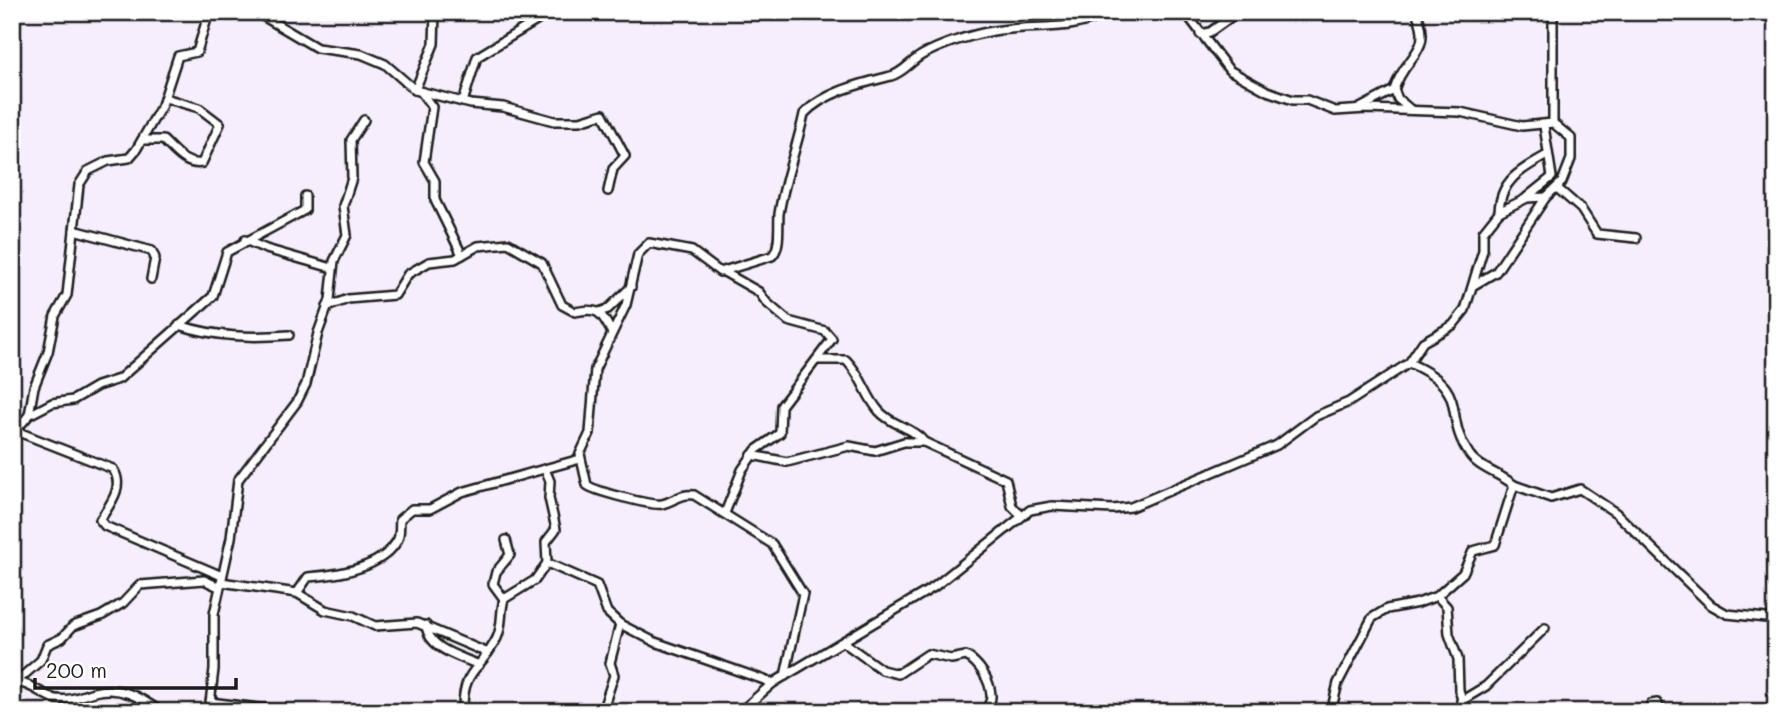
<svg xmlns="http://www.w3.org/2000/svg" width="1788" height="724" font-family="Mali,sans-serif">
<rect width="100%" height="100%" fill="#f6eefc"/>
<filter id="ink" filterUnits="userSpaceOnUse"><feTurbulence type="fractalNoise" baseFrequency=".0143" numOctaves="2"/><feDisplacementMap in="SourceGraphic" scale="14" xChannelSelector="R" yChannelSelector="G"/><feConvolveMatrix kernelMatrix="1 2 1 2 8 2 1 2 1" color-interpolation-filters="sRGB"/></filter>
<g filter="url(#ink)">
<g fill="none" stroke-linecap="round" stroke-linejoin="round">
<defs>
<g id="minor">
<polyline points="256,12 317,48 361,54 385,64 415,90 471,104 503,107 554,121 580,121 603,114 625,156 613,169 608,191"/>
<polyline points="1185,12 1229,70 1267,91 1293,100 1307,100 1335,111 1366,109 1460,112 1522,126 1553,123"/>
<polyline points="1200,34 1210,32 1238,12"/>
<polyline points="415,90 434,44 435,12"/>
<polyline points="1394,90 1398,99 1411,110"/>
<polyline points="421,92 432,107 424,162 435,181 435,200 462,255"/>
<polyline points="463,102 477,57 551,12"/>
<path d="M1358 109 1394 90C1405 54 1435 52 1416 12"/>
<path d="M143 140H163C175 151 185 166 202 163L220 124 199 108 165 98"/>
<polyline points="1557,188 1581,209 1597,234 1636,238"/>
<polyline points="1527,197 1552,177 1544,126"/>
<path d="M1499 212C1500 180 1522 169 1547 155"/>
<polyline points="74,230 152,251 155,258 151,279"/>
<polyline points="245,240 266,249 332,268"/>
<polyline points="724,272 759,292 766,302 788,321 825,331 832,339 781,406 780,433 756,450 742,470 725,513"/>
<polyline points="1474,285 1496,272 1546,197"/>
<path d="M327 307 348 299 395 295 408 274 429 262 455 259 478 246 508 243 542 263 562 305 575 312C598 307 601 312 611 331"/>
<polyline points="599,312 608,309 631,287"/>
<path d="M179 325C216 337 250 338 289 335"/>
<path d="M818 360H846C863 377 865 395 879 411 892 426 913 427 924 442"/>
<path d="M1409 363C1473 391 1441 412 1469 454 1478 468 1501 474 1514 485L1495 545 1473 551 1463 573 1437 596 1447 607 1449 634 1458 659 1459 690 1466 712"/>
<polyline points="29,415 52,403 73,400 97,386 119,379 213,296 227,252 305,210 305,196"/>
<path d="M16 431 113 469C125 487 110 504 100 520L105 526 222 576"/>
<polyline points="12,435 29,415 34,387 48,352 55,316 67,295 79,185 88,171 108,161 129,158 136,150 162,105 178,56 197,52 209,12"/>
<polyline points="752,455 787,462 849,446 875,451 904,442 924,442 1006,480 1012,506 1021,515"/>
<polyline points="1514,485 1551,498 1580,489 1616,513 1711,605 1727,614 1776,619"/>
<polyline points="547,563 597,585 607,612 620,624 655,642 773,683"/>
<polyline points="221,582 297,593 325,610 353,616 375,626 417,623 488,653"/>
<path d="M297 593 308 577C337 575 381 569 397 541 401 535 399 525 400 519L412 509H430L462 492 580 459"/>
<polyline points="504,599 493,584 496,572 510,555 506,540"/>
<path d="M426 625C428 649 459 656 479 665"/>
<path d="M843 642 882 670 898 674 928 654 951 659 966 656C979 663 990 680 991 695 992 701 987 706 986 712"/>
<path d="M785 676 803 594 772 544 694 495C681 493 675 501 662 504 652 506 594 491 587 485L580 454 590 433 595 369 626 305 638 254 649 243 692 251 720 272 772 256C781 248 778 226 779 214 784 180 797 148 804 114 824 92 863 83 891 76 903 73 911 61 922 55 942 44 970 35 993 31 1031 24 1074 33 1108 12"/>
<polyline points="16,682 41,660 47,645 62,638 73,626 101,616 123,603 140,585 204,580 219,587"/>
<path d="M16 682C34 684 42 696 56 699 73 701 79 696 94 692 120 685 140 697 161 712"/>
<polyline points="1461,701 1486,686 1545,628"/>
<polyline points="210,702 291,712"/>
<polyline points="1651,704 1657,703 1662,712"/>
<polyline points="209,712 214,669 214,614 231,538 238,480 297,402 306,384 318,333 330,300 334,261 347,235 343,206 352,178 351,140 364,120"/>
<path d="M463 712C462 668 480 672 497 638 503 625 500 612 504 599L535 580 547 563 546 542 556 529 549 498 550 481 545 469"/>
<polyline points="602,712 614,675 610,663 620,624"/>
<polyline points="740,712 773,683 934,587 1030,510 1052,506 1113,509 1131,507 1277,445 1316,416 1349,402 1409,363 1423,342 1453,325 1465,310 1483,250 1483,232 1499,212 1527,198 1546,197 1562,182 1571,159 1571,138 1553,123 1553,12"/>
<polyline points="1331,712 1338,683 1372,618 1387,609 1418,603 1437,596"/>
</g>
</defs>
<use href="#minor" stroke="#1c1c1c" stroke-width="12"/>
<use href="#minor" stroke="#fff" stroke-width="7"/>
</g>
</g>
<rect width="1788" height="724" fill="none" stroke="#fff" stroke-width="42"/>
<rect x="21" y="21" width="1746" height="682" fill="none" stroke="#1c1c1c" stroke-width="2.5" filter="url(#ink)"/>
<path d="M35 678v10h201v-10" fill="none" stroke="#1c1c1c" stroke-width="3.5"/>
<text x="46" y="678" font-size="21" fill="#1c1c1c" stroke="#ffffff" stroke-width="5" paint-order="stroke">200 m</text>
</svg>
